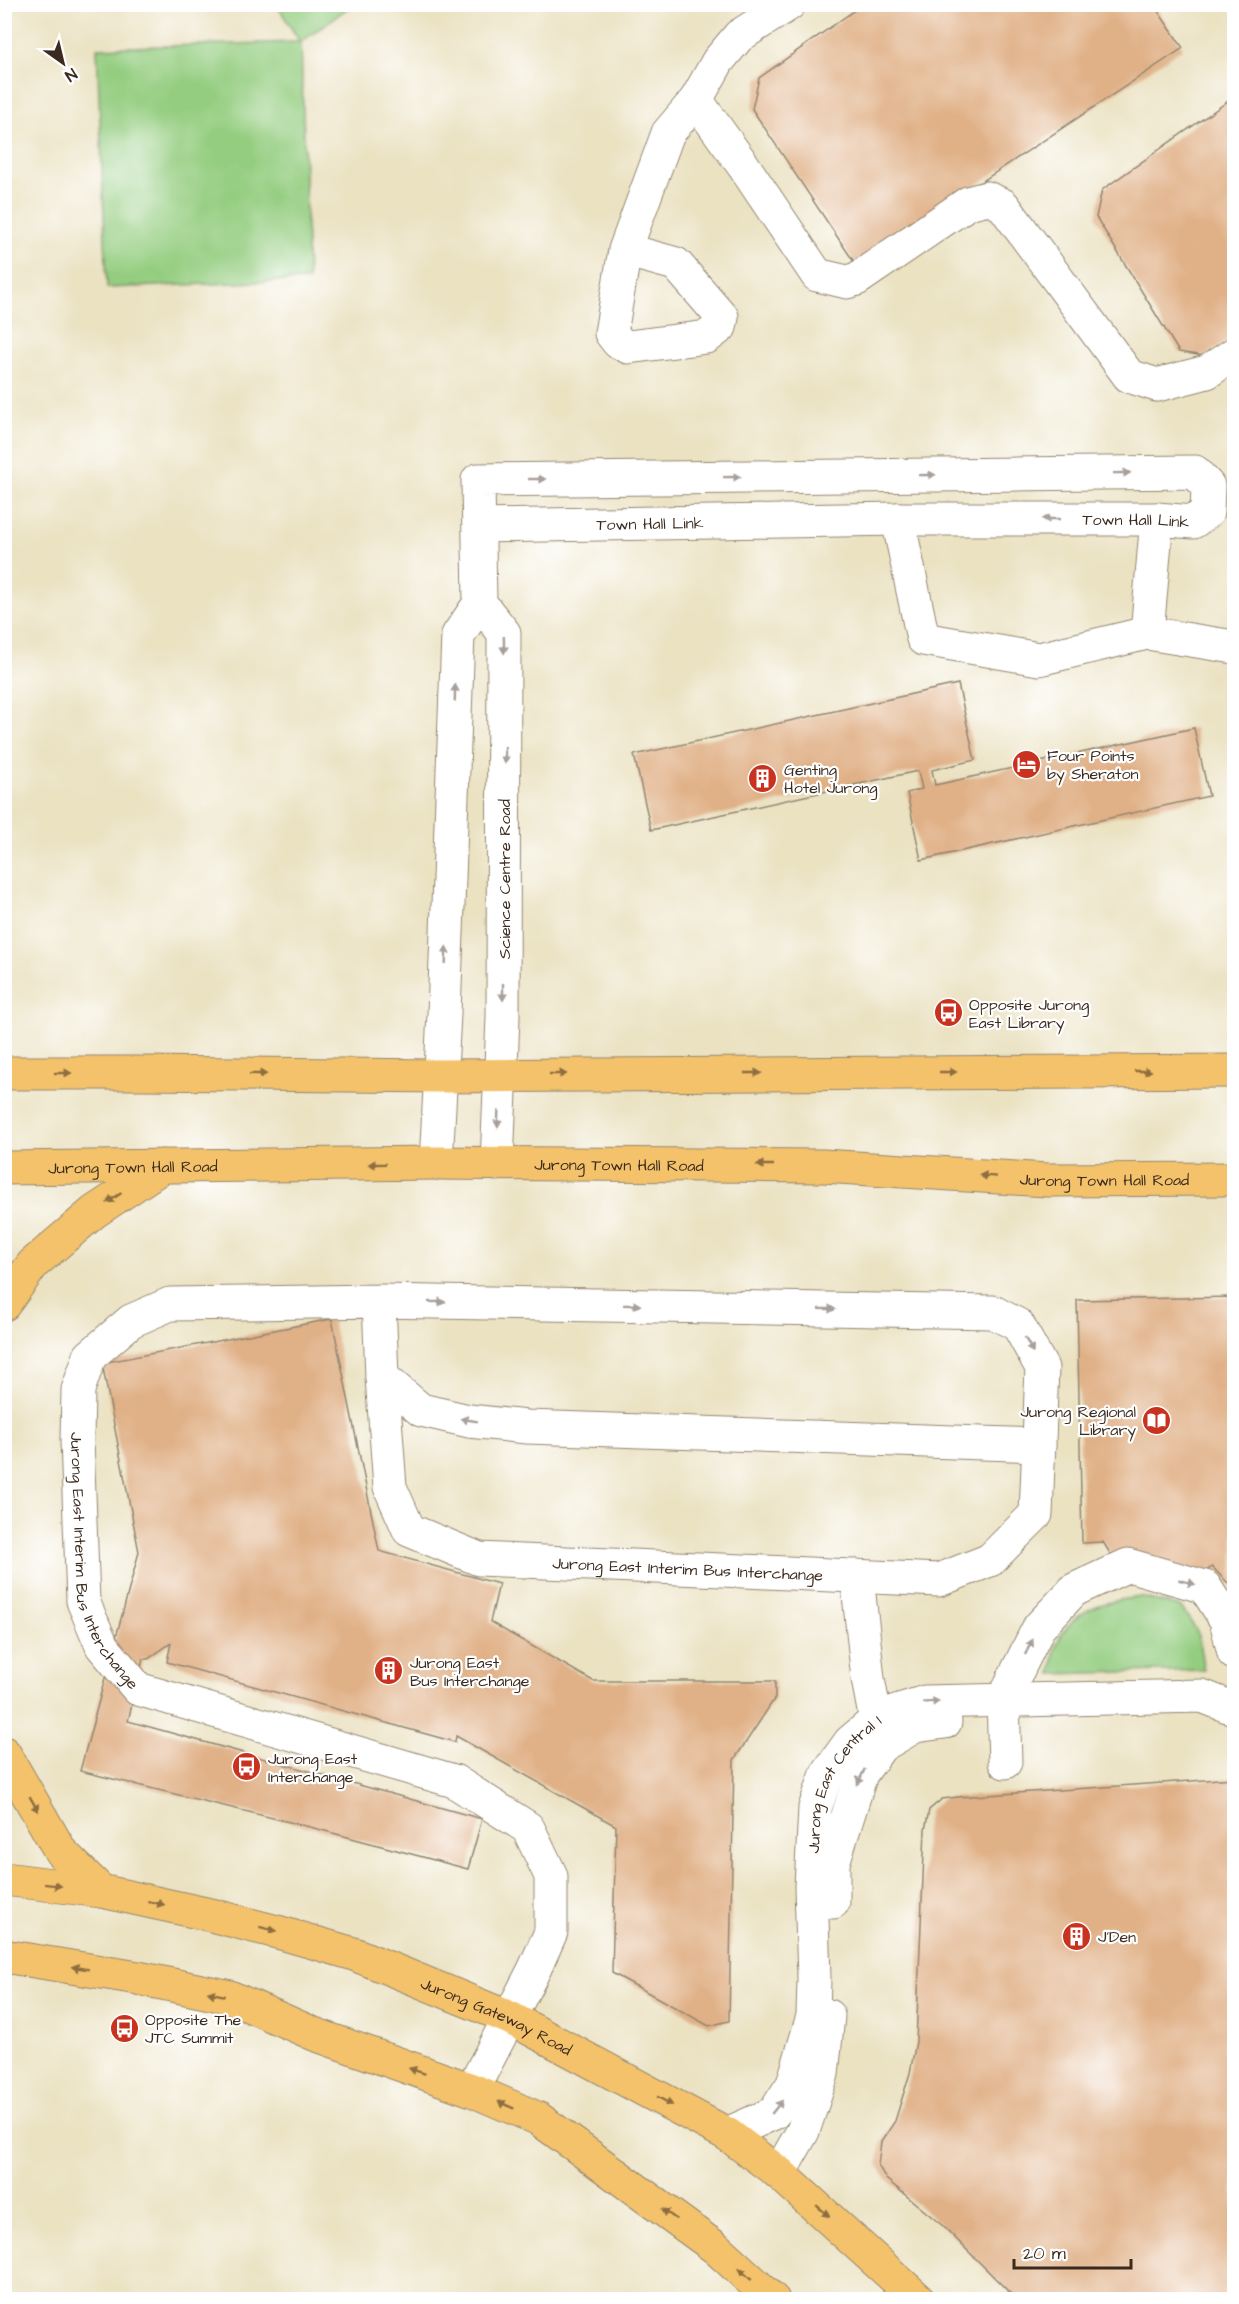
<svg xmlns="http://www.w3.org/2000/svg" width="1239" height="2304" font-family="'Architects Daughter',sans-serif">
<rect width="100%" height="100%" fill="#fff"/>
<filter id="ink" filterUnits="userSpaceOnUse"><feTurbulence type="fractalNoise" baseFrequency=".0167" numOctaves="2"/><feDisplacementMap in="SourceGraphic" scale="12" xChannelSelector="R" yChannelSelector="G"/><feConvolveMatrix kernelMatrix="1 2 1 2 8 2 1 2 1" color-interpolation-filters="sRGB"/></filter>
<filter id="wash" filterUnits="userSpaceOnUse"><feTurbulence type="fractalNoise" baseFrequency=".008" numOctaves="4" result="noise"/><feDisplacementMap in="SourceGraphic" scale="24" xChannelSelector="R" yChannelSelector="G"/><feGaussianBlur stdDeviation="1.35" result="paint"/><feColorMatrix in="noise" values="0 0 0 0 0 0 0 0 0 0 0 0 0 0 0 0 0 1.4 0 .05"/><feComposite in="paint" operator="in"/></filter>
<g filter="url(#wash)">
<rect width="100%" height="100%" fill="#ebe2c2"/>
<g fill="#94cd80" stroke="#687c4f" stroke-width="1.5">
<polygon points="277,5 352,5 301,42 308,280 107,288 97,48 300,42"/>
<path d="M1141 1597 1181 1607 1197 1631 1204 1670 1051 1674C1053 1664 1053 1650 1058 1641 1075 1607 1106 1601 1141 1597Z"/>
</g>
<g id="blocks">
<g fill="#e0b086">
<polygon points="862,5 1154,5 1183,48 856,265 752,109 759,78"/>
<polygon points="1234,97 1234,336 1205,356 1179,352 1096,217 1102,190"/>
<polygon points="958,684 975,760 932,770 935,785 1194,728 1209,796 921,860 907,793 922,789 918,771 651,830 634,755"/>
<polygon points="1234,1297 1234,1589 1212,1567 1183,1587 1126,1579 1103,1542 1082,1543 1077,1300"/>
<polygon points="332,1319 379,1551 499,1584 490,1622 593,1681 775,1681 775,1698 734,1760 729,2021 709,2026 612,1973 616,1826 456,1736 455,1742 167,1662 171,1643 148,1659 143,1659 128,1721 482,1819 468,1869 310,1827 80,1771 139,1552 102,1363"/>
<polygon points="1234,1778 1234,2300 1017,2300 943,2226 886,2179 878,2165 881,2142 895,2121 910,2073 916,2042 925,1830 929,1810 942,1799 958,1797"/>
</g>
</g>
</g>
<g filter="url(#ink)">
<use href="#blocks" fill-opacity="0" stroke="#938670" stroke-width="1.5"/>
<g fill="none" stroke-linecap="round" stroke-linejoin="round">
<defs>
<g id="minor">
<polyline points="696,100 743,165 817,275 847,282 857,279 968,203 987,198 1003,205 1129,376 1157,385 1207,372 1234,354"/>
<polyline points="625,250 676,264 722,317 720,327 707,337 628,347 618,342 611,333 625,250 668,133 696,100 718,61 739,36 789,4"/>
<polyline points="898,519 923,639 1039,659 1147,633 1234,647"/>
<path id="s1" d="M479 526 898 519H1157L1193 522 1207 512 1208 486 1195 472 478 480 480 603 504 633 503 1017 497 1164"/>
<polyline points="1147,633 1157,519"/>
<polyline points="436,1163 444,1014 458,635 480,603"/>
<path id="s2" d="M379 1301 382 1377 390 1487 409 1530 479 1559 939 1580 990 1560 1036 1514 1042 1368 1018 1325 993 1312 379 1301 170 1304 131 1321 90 1356 78 1390 77 1440 83 1601 102 1646 138 1689 454 1781 528 1828 551 1876V1932L534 1970 472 2090"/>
<polyline points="382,1377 421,1410 469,1421 527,1427 1039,1445"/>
<polyline points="857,1576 868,1679 876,1721 889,1733"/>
<polyline points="1005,1762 1003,1700 1039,1627 1074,1590 1128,1565 1205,1587 1226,1620 1234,1653"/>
<polyline points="833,1902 833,1863 861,1774 881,1746 915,1726 945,1722"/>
<path id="s3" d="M727 2134 774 2113 793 2084 813 2016 814 1978 811 1887 815 1808 827 1774 850 1742 881 1716 925 1702 1202 1696 1230 1707"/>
<polyline points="779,2173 803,2131 822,2074 828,2016"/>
</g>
<g id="major">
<polyline points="4,1073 140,1073 440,1076 1234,1071"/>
<path id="s4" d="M4 1168 436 1163 823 1166 1047 1180 1234 1179"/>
<polyline points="4,1304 33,1264 94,1212 163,1166"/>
<polyline points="4,1753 61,1852 101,1891"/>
<path id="s5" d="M4 1879 101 1891 211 1915 281 1933 354 1954 510 2018 727 2134 779 2173 919 2300"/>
<polyline points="4,1956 138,1978 230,1997 314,2034 472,2090 539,2119 716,2248 773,2300"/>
</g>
</defs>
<use href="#minor" stroke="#938670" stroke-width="35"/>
<use href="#major" stroke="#938670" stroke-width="35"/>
<use href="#minor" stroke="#fff" stroke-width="33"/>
<use href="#major" stroke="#f4c26a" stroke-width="33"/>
</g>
<defs><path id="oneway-solid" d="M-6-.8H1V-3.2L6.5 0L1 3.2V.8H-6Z" transform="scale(1.5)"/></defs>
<g fill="#a79f9a">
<use href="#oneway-solid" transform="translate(1122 473) rotate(-1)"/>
<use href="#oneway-solid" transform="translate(927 475) rotate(-1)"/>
<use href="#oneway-solid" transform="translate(732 477) rotate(-1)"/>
<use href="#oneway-solid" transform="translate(537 479)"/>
<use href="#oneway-solid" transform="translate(1051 519) rotate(180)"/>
<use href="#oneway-solid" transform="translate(504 645) rotate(89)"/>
<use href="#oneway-solid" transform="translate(455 693) rotate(-88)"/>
<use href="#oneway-solid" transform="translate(505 755) rotate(90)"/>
<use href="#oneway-solid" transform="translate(446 955) rotate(-88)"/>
<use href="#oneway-solid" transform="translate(503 992) rotate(90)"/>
<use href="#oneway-solid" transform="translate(498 1119) rotate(92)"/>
<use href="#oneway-solid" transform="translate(437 1302) rotate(1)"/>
<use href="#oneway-solid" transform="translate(632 1305) rotate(1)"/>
<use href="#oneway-solid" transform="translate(827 1309) rotate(1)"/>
<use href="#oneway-solid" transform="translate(1029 1345) rotate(61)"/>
<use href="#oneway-solid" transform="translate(469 1420) rotate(-171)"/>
<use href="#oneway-solid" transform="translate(1187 1582) rotate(16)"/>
<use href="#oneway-solid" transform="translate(1029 1647) rotate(-63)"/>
<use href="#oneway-solid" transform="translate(931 1702) rotate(-4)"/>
<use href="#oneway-solid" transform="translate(861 1777) rotate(115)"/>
<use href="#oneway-solid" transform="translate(777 2107) rotate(-51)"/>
</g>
<g fill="#8e6e40">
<use href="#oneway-solid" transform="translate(1143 1071)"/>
<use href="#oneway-solid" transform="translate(948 1072)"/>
<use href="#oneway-solid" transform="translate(63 1073)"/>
<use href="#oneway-solid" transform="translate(753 1073)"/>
<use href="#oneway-solid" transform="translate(258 1074) rotate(1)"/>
<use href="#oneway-solid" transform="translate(558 1074)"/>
<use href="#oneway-solid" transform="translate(377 1164) rotate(179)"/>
<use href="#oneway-solid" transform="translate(765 1165) rotate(-180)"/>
<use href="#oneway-solid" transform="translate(988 1176) rotate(-176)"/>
<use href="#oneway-solid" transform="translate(114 1198) rotate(146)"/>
<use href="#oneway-solid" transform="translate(34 1804) rotate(60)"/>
<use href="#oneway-solid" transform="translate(53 1885) rotate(7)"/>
<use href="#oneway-solid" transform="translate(156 1903) rotate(12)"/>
<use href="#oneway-solid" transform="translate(268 1929) rotate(14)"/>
<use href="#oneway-solid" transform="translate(80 1968) rotate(-171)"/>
<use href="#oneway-solid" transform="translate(216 1994) rotate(-168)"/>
<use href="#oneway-solid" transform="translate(417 2071) rotate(-161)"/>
<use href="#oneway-solid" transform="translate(665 2101) rotate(29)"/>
<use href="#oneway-solid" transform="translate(506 2105) rotate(-156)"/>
<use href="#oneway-solid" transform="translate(823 2211) rotate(41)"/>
<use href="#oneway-solid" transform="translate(669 2214) rotate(-144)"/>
<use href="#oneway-solid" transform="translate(745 2274) rotate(-138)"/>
</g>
</g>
<defs>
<symbol id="hotel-disc" viewBox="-11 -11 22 22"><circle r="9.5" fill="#c8321e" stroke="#fff"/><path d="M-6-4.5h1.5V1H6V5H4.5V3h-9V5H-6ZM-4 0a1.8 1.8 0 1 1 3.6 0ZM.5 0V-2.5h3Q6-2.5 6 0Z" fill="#fff"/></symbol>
<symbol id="building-disc" viewBox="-11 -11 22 22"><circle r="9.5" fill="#c8321e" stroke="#fff"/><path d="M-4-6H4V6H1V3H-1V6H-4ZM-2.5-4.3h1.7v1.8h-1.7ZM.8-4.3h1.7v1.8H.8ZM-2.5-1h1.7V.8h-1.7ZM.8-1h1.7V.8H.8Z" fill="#fff"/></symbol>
<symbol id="bus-disc" viewBox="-11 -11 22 22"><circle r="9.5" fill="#c8321e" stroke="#fff"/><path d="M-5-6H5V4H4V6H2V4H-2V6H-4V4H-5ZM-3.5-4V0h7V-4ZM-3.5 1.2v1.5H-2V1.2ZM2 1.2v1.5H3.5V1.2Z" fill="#fff"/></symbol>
<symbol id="library-disc" viewBox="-11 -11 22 22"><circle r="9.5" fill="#c8321e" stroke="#fff"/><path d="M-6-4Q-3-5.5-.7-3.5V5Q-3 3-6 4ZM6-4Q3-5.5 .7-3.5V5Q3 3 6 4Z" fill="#fff"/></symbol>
</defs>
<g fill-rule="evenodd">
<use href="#hotel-disc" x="1010" y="748" width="33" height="33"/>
<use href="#building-disc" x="746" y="762" width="33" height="33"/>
<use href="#bus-disc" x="932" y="996" width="33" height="33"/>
<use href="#library-disc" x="1140" y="1404" width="33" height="33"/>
<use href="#building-disc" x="372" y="1654" width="33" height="33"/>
<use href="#bus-disc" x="230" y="1750" width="33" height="33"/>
<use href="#building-disc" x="1060" y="1920" width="33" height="33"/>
<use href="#bus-disc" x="108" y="2012" width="33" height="33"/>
</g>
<g text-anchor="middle" stroke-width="4.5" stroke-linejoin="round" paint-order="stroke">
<g font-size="16" fill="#3b2a1e" stroke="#fff">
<text dy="6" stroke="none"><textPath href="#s1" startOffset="657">Town Hall Link</textPath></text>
<text dy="6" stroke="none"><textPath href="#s1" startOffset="171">Town Hall Link</textPath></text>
<text transform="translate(504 879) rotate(-90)" y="6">Science Centre Road</text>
<text dy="6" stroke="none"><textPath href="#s4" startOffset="615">Jurong Town Hall Road</textPath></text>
<text dy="6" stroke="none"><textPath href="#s4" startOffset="129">Jurong Town Hall Road</textPath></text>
<text dy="6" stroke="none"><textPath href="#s4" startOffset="1101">Jurong Town Hall Road</textPath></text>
<text dy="6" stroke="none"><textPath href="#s2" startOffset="2246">Jurong East Interim Bus Interchange</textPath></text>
<text dy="6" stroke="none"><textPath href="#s2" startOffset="518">Jurong East Interim Bus Interchange</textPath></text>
<text dy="6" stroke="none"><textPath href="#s3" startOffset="399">Jurong East Central 1</textPath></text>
<text dy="6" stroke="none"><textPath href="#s5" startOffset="514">Jurong Gateway Road</textPath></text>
</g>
<g font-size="16" fill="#3b2a1e" stroke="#fff" text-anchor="start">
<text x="1047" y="761">Four Points<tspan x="1047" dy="18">by Sheraton</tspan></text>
<text x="784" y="775">Genting<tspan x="784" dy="18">Hotel Jurong</tspan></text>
<text x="969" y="1010">Opposite Jurong<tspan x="969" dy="18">East Library</tspan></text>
<text x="1136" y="1417" text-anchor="end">Jurong Regional<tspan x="1136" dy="18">Library</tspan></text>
<text x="410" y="1668">Jurong East<tspan x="410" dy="18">Bus Interchange</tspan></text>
<text x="268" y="1764">Jurong East<tspan x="268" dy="18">Interchange</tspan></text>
<text x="1098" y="1942">J'Den</text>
<text x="145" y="2025">Opposite The<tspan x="145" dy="18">JTC Summit</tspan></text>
</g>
</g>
<rect width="1239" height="2304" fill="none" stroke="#fff" stroke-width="24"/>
<g transform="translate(63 63) rotate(146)" stroke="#ffffff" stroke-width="4.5" paint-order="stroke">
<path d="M0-4.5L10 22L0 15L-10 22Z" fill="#3b2a1e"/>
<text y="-9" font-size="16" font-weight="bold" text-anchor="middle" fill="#3b2a1e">N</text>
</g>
<path d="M1014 2259v9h117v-9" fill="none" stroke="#3b2a1e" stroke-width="3"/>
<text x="1023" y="2259" font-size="18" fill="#3b2a1e" stroke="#ffffff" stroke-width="4.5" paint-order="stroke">20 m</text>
</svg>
